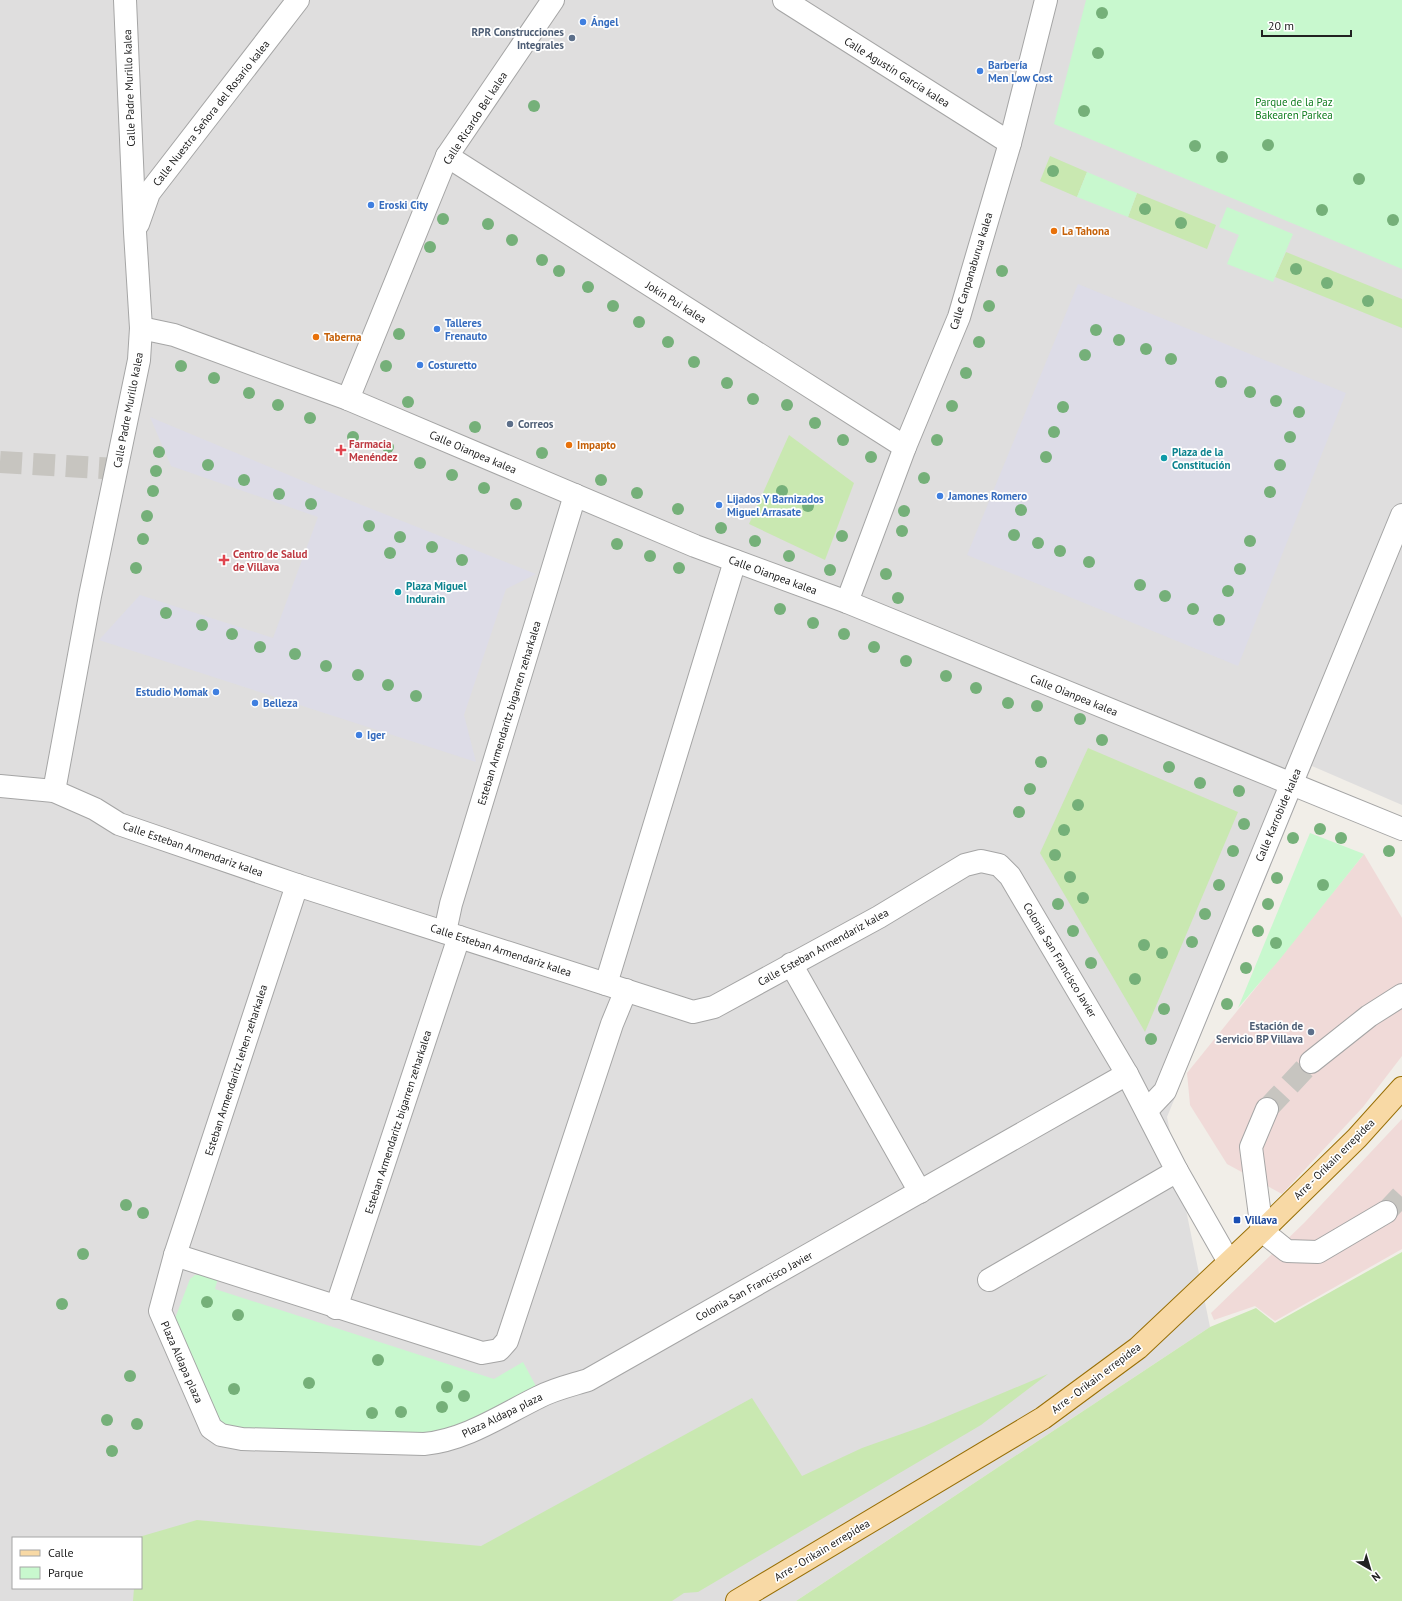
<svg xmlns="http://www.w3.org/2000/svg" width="1402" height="1601" font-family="'PT Sans',sans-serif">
<rect width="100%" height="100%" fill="#f1eee8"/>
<path fill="#dfdede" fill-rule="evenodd" d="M0 0H1402V805L1312 766 1167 1117 1210 1327 796 1601H0ZM13 1538H141V1588H13Z"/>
<g fill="#f0dad8">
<polygon points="1364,854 1402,918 1402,1056 1363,1107 1282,1194 1227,1164 1190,1105 1187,1073"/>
<polygon points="1402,1119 1402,1249 1275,1321 1255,1306 1214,1320 1211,1313 1305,1222"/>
</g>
<g fill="#c9e8b1">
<polygon points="1050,156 1087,172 1077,197 1040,181"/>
<polygon points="1137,193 1216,225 1207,249 1128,217"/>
<polygon points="1286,252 1402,299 1402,328 1275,277"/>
<polygon points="789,435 854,483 825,560 749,524"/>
<polygon points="1088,748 1238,812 1145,1032 1040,853"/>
<polygon points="1402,1252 1402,1601 796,1601 1210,1327 1256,1308 1275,1323"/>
<polygon points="1048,1374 981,1425 698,1592 684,1593 672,1601 133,1601 134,1588 141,1588 141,1538 139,1537 197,1520 481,1546 752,1398 802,1476 862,1448 924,1426"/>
</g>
<g fill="#c8f8ce">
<polygon points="1086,0 1402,0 1402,269 1054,124"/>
<polygon points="1087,172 1137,193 1128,217 1077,197"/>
<polygon points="1227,207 1293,234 1273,282 1227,264 1239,235 1219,227"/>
<polygon points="1310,833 1364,854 1280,959 1238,1008"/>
<polygon points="202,1274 218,1278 215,1289 494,1379 523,1362 537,1388 475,1422 422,1435 239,1430 221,1426 174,1321 190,1279 195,1275"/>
</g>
<g fill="#dddce7">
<polygon points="1078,284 1346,393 1238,666 967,555"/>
<polygon points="150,417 339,496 536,574 506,589 464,715 476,762 99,640 140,595 273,638 318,517 171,466"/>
</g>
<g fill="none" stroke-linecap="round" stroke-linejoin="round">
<g stroke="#c7c5c0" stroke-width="22" stroke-dasharray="22 11" stroke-linecap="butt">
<polyline points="0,462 118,469"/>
<polyline points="1267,1109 1311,1062"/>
<polyline points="1386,1212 1402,1195"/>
</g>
<defs>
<g id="minor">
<polyline points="784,0 1010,143"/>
<polyline points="447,156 905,447"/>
<polyline points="138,224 149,193 298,0"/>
<polyline points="141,328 174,335 348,399 695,546 847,602 1402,829"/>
<polyline points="348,399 447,156 553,0"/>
<polyline points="847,602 905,447 959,317 1010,143 1046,0"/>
<polyline points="0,786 54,791 95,809 119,824 297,885 693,1012 714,1007 879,917 965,865 981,861 999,865 1010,876 1127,1074 1177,1171 1229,1262"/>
<polyline points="54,791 90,596 139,360 141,328 135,232 125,0"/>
<path d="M297 885 175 1255 160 1311 211 1428 221 1435 242 1439 424 1444C466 1440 502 1415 539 1397 554 1389 572 1385 588 1380L1127 1074"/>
<polyline points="445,932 451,904 575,495"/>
<polyline points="791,964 920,1192"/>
<polyline points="606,984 735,561"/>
<polyline points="1311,1062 1369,1016 1402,995"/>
<polyline points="1267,1109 1251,1147 1262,1231 1287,1251 1318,1252 1386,1212"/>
<polyline points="1147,1110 1165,1091 1402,515"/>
<polyline points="175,1255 482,1353 499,1350 507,1341 612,1024 626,990"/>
<polyline points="989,1280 1177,1171"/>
<polyline points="336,1308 459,937"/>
</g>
<polyline id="major" points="737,1601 1043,1418 1138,1348 1262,1231 1357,1138 1402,1088"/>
</defs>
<use href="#minor" stroke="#a5a5a5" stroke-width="24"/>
<use href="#major" stroke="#986f06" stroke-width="24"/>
<use href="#minor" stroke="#fff" stroke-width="22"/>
<use href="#major" stroke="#f8d9a5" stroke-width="22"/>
</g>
<g fill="#75b079">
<circle cx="1102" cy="13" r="6"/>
<circle cx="1098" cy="53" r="6"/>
<circle cx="534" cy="106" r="6"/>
<circle cx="1084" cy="111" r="6"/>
<circle cx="1268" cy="145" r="6"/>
<circle cx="1195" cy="146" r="6"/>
<circle cx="1222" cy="157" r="6"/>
<circle cx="1053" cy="171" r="6"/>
<circle cx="1359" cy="179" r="6"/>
<circle cx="1145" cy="209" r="6"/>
<circle cx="1322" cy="210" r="6"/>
<circle cx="443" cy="219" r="6"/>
<circle cx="1393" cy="220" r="6"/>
<circle cx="1181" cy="223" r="6"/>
<circle cx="488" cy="224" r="6"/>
<circle cx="512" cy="240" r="6"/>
<circle cx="430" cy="247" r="6"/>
<circle cx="542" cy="260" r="6"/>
<circle cx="1296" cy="269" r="6"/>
<circle cx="559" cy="271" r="6"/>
<circle cx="1002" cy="271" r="6"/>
<circle cx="1327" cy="283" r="6"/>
<circle cx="588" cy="287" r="6"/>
<circle cx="1368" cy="301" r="6"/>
<circle cx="613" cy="306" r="6"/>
<circle cx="989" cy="306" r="6"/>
<circle cx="639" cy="322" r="6"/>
<circle cx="1096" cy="330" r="6"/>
<circle cx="399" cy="334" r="6"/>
<circle cx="1119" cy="340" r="6"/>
<circle cx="668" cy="342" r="6"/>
<circle cx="979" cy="342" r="6"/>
<circle cx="1146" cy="349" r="6"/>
<circle cx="1085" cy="355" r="6"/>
<circle cx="1171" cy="359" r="6"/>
<circle cx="694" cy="362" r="6"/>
<circle cx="181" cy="366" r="6"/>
<circle cx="386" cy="366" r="6"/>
<circle cx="966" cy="373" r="6"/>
<circle cx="214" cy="378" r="6"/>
<circle cx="1221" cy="382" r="6"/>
<circle cx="727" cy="383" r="6"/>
<circle cx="1250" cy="392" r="6"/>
<circle cx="249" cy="393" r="6"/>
<circle cx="753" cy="399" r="6"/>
<circle cx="1276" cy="401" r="6"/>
<circle cx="408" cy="402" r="6"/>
<circle cx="278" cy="405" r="6"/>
<circle cx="787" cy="405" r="6"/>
<circle cx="952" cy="406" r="6"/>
<circle cx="1063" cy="407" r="6"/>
<circle cx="1299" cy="412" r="6"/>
<circle cx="310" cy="418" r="6"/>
<circle cx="815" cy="423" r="6"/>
<circle cx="475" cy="427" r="6"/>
<circle cx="1054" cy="432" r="6"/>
<circle cx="353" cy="437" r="6"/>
<circle cx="1290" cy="437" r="6"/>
<circle cx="843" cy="440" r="6"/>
<circle cx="937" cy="440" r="6"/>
<circle cx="388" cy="447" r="6"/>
<circle cx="159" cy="452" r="6"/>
<circle cx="542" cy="453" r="6"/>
<circle cx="871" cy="457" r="6"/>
<circle cx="1046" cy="457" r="6"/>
<circle cx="420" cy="463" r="6"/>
<circle cx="208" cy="465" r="6"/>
<circle cx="1280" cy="465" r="6"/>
<circle cx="156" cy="471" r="6"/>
<circle cx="452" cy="475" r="6"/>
<circle cx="924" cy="478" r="6"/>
<circle cx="244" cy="480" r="6"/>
<circle cx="601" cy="480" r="6"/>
<circle cx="484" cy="488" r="6"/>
<circle cx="153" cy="491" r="6"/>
<circle cx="782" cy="491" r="6"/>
<circle cx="1270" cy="492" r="6"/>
<circle cx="637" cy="493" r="6"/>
<circle cx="279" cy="494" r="6"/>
<circle cx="311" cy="504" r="6"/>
<circle cx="516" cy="504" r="6"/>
<circle cx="808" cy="506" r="6"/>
<circle cx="678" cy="509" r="6"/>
<circle cx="1021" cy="510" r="6"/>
<circle cx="904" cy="511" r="6"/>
<circle cx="147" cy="516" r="6"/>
<circle cx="369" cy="526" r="6"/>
<circle cx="721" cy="528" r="6"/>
<circle cx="902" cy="531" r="6"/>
<circle cx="1014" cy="535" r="6"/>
<circle cx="842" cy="536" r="6"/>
<circle cx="400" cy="537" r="6"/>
<circle cx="143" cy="539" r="6"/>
<circle cx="755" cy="541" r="6"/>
<circle cx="1250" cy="541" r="6"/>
<circle cx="1038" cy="543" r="6"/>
<circle cx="617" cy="544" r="6"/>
<circle cx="432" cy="547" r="6"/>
<circle cx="1060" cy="551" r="6"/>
<circle cx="390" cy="553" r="6"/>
<circle cx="650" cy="556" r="6"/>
<circle cx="789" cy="556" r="6"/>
<circle cx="462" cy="560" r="6"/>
<circle cx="1089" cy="562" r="6"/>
<circle cx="136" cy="568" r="6"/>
<circle cx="679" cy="568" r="6"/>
<circle cx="1240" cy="569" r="6"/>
<circle cx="830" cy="570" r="6"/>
<circle cx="886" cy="574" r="6"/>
<circle cx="1140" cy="585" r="6"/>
<circle cx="1228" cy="591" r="6"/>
<circle cx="1165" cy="596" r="6"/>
<circle cx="898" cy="598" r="6"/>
<circle cx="780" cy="609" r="6"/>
<circle cx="1193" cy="609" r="6"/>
<circle cx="166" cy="613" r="6"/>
<circle cx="1219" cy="620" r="6"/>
<circle cx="813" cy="623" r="6"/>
<circle cx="202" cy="625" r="6"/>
<circle cx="232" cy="634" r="6"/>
<circle cx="844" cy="634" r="6"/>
<circle cx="260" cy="647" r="6"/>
<circle cx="874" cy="647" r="6"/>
<circle cx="295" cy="654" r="6"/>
<circle cx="906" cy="661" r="6"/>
<circle cx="326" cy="666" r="6"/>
<circle cx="358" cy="675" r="6"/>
<circle cx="946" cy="676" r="6"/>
<circle cx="388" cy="685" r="6"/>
<circle cx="976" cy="688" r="6"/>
<circle cx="416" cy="696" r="6"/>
<circle cx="1008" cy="703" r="6"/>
<circle cx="1037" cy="706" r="6"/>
<circle cx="1080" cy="719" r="6"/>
<circle cx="1102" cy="740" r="6"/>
<circle cx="1041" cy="762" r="6"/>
<circle cx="1169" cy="767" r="6"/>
<circle cx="1200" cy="783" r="6"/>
<circle cx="1030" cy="789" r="6"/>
<circle cx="1239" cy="791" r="6"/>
<circle cx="1078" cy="805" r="6"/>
<circle cx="1019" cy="812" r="6"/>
<circle cx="1244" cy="824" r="6"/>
<circle cx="1320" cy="829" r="6"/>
<circle cx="1064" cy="830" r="6"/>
<circle cx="1293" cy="838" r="6"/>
<circle cx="1341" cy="838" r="6"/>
<circle cx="1233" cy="851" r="6"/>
<circle cx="1389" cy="851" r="6"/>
<circle cx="1055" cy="855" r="6"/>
<circle cx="1070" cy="877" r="6"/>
<circle cx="1277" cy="878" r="6"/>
<circle cx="1219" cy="885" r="6"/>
<circle cx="1323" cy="885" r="6"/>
<circle cx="1083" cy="898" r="6"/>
<circle cx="1058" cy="904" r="6"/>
<circle cx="1268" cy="904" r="6"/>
<circle cx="1205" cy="914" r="6"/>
<circle cx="1073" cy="931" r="6"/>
<circle cx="1258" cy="931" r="6"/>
<circle cx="1192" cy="942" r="6"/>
<circle cx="1276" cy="943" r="6"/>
<circle cx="1144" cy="945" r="6"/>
<circle cx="1162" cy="953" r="6"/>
<circle cx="1091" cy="963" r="6"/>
<circle cx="1246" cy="968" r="6"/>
<circle cx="1135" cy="979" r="6"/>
<circle cx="1227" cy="1004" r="6"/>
<circle cx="1164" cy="1009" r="6"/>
<circle cx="1151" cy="1039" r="6"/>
<circle cx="126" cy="1205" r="6"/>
<circle cx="143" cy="1213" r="6"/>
<circle cx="83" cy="1254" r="6"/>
<circle cx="207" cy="1302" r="6"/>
<circle cx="62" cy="1304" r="6"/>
<circle cx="238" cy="1315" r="6"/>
<circle cx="378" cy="1360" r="6"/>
<circle cx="130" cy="1376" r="6"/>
<circle cx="309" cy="1383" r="6"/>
<circle cx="447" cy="1387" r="6"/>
<circle cx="234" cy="1389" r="6"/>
<circle cx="464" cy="1396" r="6"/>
<circle cx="442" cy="1407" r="6"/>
<circle cx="401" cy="1412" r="6"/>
<circle cx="372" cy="1413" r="6"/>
<circle cx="107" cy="1420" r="6"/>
<circle cx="137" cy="1424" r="6"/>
<circle cx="112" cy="1451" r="6"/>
</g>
<g fill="#3f7fe0" stroke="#fff" stroke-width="1.5">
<circle cx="583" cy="22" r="4"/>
<circle cx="980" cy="71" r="4"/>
<circle cx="371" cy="205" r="4"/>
<circle cx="437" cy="329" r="4"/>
<circle cx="420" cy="365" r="4"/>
<circle cx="940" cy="496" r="4"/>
<circle cx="719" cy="505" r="4"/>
<circle cx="216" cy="692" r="4"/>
<circle cx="255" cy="703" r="4"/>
<circle cx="359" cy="735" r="4"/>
</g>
<g fill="#5c6f8a" stroke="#fff" stroke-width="1.5">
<circle cx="572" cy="38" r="4"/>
<circle cx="510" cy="424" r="4"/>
<circle cx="1311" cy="1032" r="4"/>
</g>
<g fill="#e8710a" stroke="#fff" stroke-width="1.5">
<circle cx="1054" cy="231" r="4"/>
<circle cx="316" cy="337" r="4"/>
<circle cx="569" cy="445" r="4"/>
</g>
<g fill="#e0444e" stroke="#fff" stroke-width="1.5">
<path d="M339 444h4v4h4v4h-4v4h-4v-4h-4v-4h4z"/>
<path d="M222 554h4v4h4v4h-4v4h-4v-4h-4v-4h4z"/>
</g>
<g fill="#0f9aa8" stroke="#fff" stroke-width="1.5">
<circle cx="1164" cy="458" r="4"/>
<circle cx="398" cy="592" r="4"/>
</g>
<rect fill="#1a4fb4" stroke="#fff" stroke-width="1.5" x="1233" y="1216" width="8" height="8" rx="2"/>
<g text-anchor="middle" stroke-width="3.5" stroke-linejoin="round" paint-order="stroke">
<g font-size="11" font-weight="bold" fill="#366cbe" stroke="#fff" text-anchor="start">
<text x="591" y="26">Ángel</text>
<text x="988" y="69">Barbería<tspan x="988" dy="13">Men Low Cost</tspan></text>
<text x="379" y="209">Eroski City</text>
<text x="445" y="327">Talleres<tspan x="445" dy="13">Frenauto</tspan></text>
<text x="428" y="369">Costuretto</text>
<text x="948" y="500">Jamones Romero</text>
<text x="727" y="503">Lijados Y Barnizados<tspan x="727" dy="13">Miguel Arrasate</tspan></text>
<text x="208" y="696" text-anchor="end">Estudio Momak</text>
<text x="263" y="707">Belleza</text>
<text x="367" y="739">Iger</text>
</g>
<g font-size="11" font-weight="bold" fill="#4e5e75" stroke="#fff" text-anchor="end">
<text x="564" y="36">RPR Construcciones<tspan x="564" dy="13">Integrales</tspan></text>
<text x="518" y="428" text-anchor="start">Correos</text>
<text x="1303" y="1030">Estación de<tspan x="1303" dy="13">Servicio BP Villava</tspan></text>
</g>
<g font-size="11" fill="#212121" stroke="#fff">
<text transform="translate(897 72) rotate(32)" y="4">Calle Agustín García kalea</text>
<text transform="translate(129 88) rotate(-92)" y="4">Calle Padre Murillo kalea</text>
<text transform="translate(211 113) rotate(-52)" y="4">Calle Nuestra Señora del Rosario kalea</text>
<text transform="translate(475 118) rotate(-57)" y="4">Calle Ricardo Bel kalea</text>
<text transform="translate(971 271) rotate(-73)" y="4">Calle Canpanaburua kalea</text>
<text transform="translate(676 302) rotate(32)" y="4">Jokin Pui kalea</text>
<text transform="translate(128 410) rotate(-79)" y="4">Calle Padre Murillo kalea</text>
<text transform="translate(473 452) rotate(23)" y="4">Calle Oianpea kalea</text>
<text transform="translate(773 575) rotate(20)" y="4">Calle Oianpea kalea</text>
<text transform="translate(1074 695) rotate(22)" y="4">Calle Oianpea kalea</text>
<text transform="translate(509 713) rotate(-73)" y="4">Esteban Armendaritz bigarren zeharkalea</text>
<text transform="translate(1278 815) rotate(-67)" y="4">Calle Karrobide kalea</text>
<text transform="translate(193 849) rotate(19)" y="4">Calle Esteban Armendariz kalea</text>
<text transform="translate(823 947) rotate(-29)" y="4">Calle Esteban Armendariz kalea</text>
<text transform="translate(501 950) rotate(18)" y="4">Calle Esteban Armendariz kalea</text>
<text transform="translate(1060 960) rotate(59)" y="4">Colonia San Francisco Javier</text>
<text transform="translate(236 1070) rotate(-72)" y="4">Esteban Armendaritz lehen zeharkalea</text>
<text transform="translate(398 1122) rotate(-72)" y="4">Esteban Armendaritz bigarren zeharkalea</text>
<text transform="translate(1334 1159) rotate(-45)" y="4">Arre - Orikain errepidea</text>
<text transform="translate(754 1286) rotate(-29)" y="4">Colonia San Francisco Javier</text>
<text transform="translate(182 1362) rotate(66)" y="4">Plaza Aldapa plaza</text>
<text transform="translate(1096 1378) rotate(-37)" y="4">Arre - Orikain errepidea</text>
<text transform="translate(502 1415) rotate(-26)" y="4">Plaza Aldapa plaza</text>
<text transform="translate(822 1550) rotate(-31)" y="4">Arre - Orikain errepidea</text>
</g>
<g font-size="11" fill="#107d1f" stroke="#fff">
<text x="1294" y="106">Parque de la Paz<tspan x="1294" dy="13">Bakearen Parkea</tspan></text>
</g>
<g font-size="11" font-weight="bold" fill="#c56008" stroke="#fff" text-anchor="start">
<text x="1062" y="235">La Tahona</text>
<text x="324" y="341">Taberna</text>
<text x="577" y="449">Impapto</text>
</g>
<g font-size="11" font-weight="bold" fill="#be3a42" stroke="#fff" text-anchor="start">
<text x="349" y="448">Farmacia<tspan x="349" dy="13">Menéndez</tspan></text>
<text x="233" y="558">Centro de Salud<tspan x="233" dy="13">de Villava</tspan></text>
</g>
<g font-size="11" font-weight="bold" fill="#0d838f" stroke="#fff" text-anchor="start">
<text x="1172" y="456">Plaza de la<tspan x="1172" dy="13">Constitución</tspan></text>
<text x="406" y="590">Plaza Miguel<tspan x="406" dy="13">Indurain</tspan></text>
</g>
<g font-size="11" font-weight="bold" fill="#164399" stroke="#fff" text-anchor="start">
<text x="1245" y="1224">Villava</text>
</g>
</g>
<rect x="12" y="1537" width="130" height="52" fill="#ffffff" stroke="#a6a6a6"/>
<rect x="20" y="1550" width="20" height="6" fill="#f8d9a5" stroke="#a6a6a6"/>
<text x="48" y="1557" font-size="12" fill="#212121">Calle</text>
<rect x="20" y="1567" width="20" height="12" fill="#c8f8ce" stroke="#a6a6a6"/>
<text x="48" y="1577" font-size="12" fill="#212121">Parque</text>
<g transform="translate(1370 1569) rotate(142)" stroke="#ffffff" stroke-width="3" paint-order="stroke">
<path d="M0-3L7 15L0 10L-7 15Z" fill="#212121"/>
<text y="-6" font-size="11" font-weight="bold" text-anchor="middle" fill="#212121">N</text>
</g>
<path d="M1262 30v6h89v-6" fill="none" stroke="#212121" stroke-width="2"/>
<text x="1268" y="30" font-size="12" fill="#212121" stroke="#ffffff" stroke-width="3" paint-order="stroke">20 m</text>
</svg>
